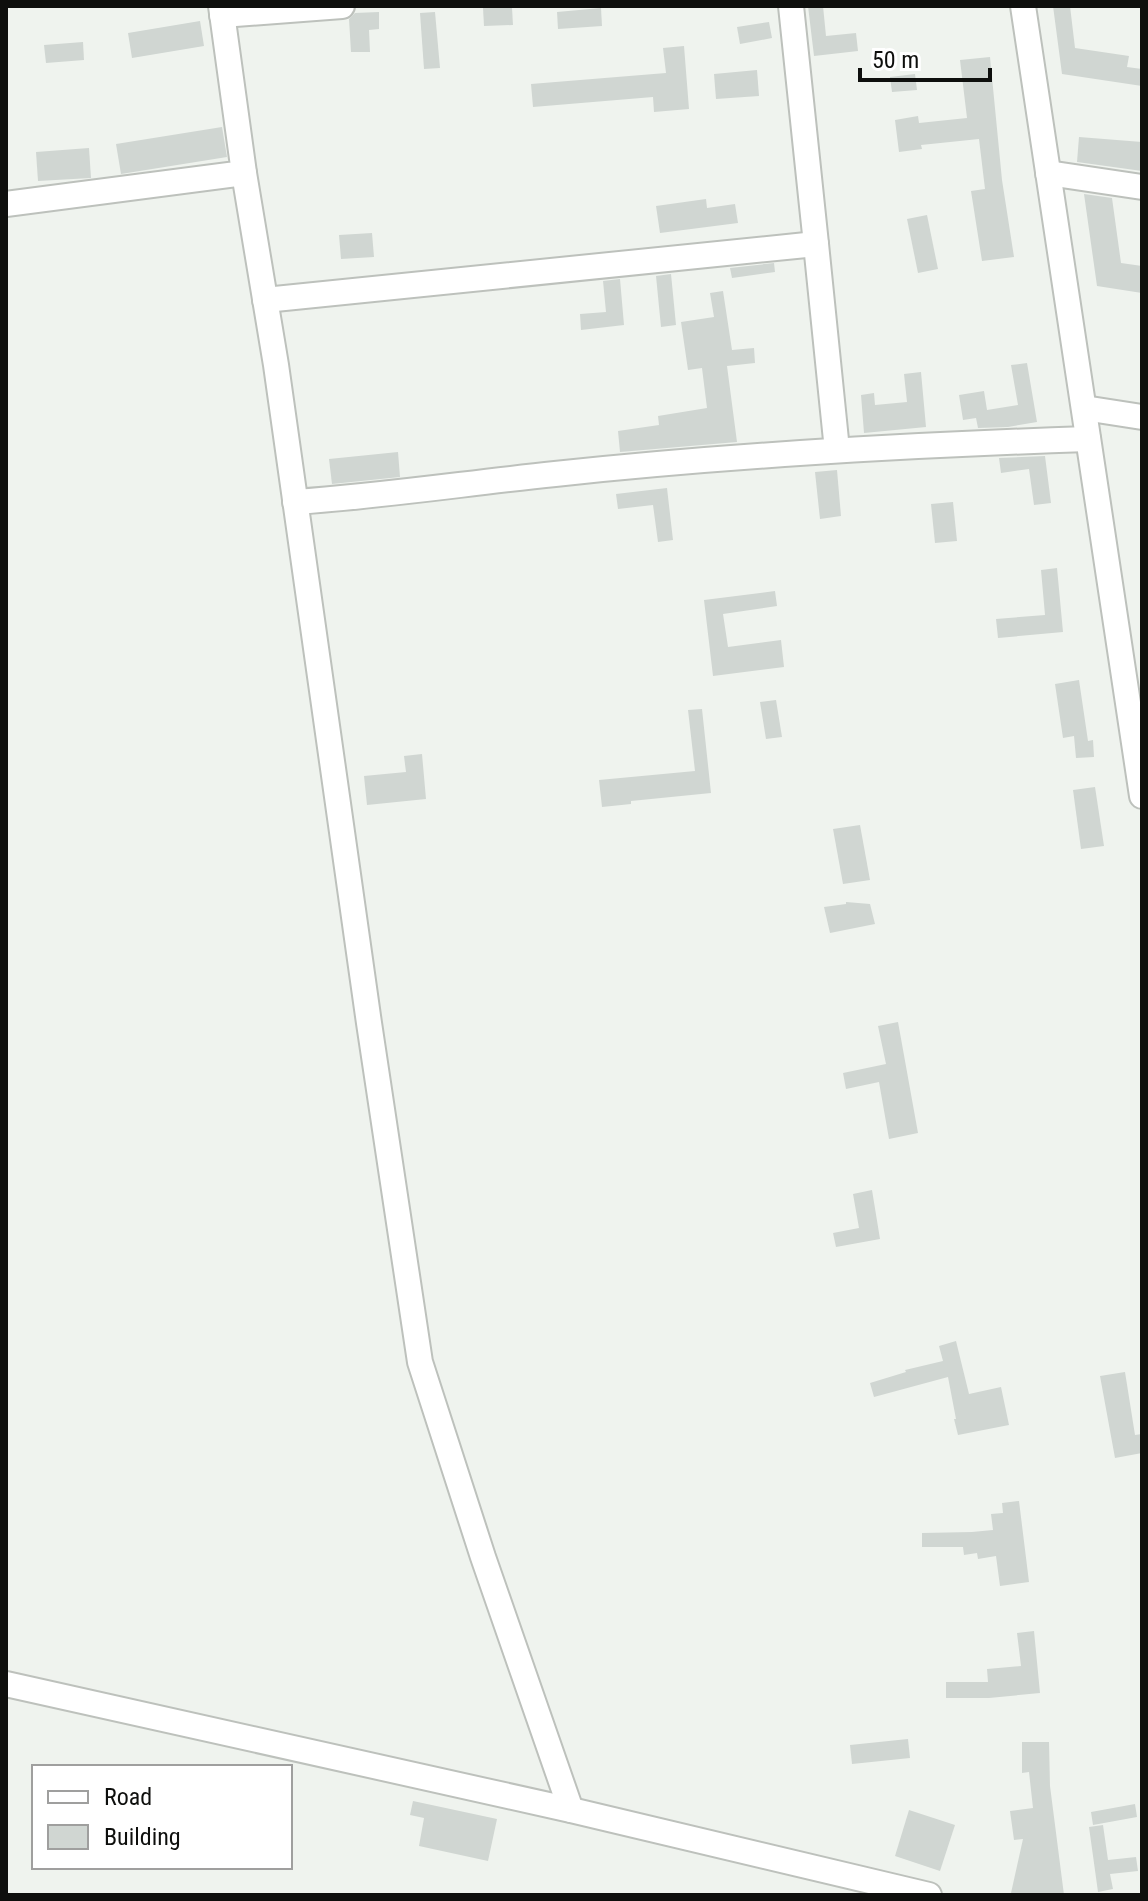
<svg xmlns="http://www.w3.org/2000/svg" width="1148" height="1901" font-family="'Roboto Condensed',sans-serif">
<rect width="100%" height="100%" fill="#eff3ee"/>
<g fill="#d0d6d2">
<polygon points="808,6 823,6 826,36 856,33 858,51 814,56"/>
<polygon points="1053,6 1070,6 1075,48 1129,56 1127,67 1142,69 1142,86 1062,74"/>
<polygon points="483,8 512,8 513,25 484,26"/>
<polygon points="601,8 602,26 558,29 557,12"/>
<polygon points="379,12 379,29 369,30 370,52 351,52 349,19 355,13"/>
<polygon points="435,12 440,68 424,69 420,13"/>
<polygon points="200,21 204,46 132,58 128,33"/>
<polygon points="769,22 772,38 740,44 737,27"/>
<polygon points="83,42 84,60 46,63 44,45"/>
<polygon points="684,46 689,109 654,112 653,97 533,107 531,84 666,73 663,48"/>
<polygon points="990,57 1002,180 1014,257 982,261 971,191 985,189 979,139 921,145 922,149 899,152 895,120 918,116 919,123 967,118 960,60"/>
<polygon points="757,70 759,96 716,99 714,74"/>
<polygon points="915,74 917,90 892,92 890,77"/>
<polygon points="222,127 227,157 121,174 116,144"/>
<polygon points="1079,137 1142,142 1142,171 1077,162"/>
<polygon points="89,148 91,178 38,181 36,152"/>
<polygon points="1084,194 1112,198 1121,263 1142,266 1142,293 1097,286"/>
<polygon points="706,199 707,208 735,204 738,223 660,233 656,206"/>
<polygon points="927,215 938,269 918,273 907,219"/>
<polygon points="372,233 374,257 341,259 339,235"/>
<polygon points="774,263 775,272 732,278 730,268"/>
<polygon points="671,274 676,325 661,327 656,276"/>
<polygon points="620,279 624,325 581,330 580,314 606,312 603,281"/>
<polygon points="723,291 732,350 754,348 755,363 727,366 737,442 620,452 618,431 659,425 658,416 707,408 702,368 688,370 681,322 714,317 710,293"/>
<polygon points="1027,363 1037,422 1008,427 978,428 976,418 963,420 959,395 984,391 987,410 1018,405 1011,365"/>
<polygon points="921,372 926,427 864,433 861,395 874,393 875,405 907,402 904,374"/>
<polygon points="398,452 400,477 332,484 329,459"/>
<polygon points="1045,456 1051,503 1034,505 1029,469 1001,473 999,458"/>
<polygon points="837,470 841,516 820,519 815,472"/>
<polygon points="667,488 673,540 658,542 653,505 618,509 616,494"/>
<polygon points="953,502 957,541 935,543 931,504"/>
<polygon points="1057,568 1063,632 998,638 996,619 1045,615 1041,570"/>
<polygon points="775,591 777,606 723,614 728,647 781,640 784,667 713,676 704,600"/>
<polygon points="1079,680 1088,741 1093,740 1094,757 1076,758 1074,736 1063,738 1055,684"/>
<polygon points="776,700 782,737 766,739 760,702"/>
<polygon points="702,709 711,793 631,801 631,804 602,807 599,780 695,771 688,710"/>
<polygon points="422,754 426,799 367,805 364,776 406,772 404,756"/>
<polygon points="1095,787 1104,846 1081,849 1073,790"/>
<polygon points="860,825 870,880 843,884 833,829"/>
<polygon points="846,902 870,904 875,924 830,933 824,907 846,904"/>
<polygon points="898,1022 918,1133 889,1139 879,1082 846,1089 843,1073 886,1064 878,1026"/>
<polygon points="872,1190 880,1239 836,1247 833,1233 859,1228 853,1194"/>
<polygon points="956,1341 969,1394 1001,1387 1009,1425 958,1435 954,1419 956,1419 948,1377 874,1397 870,1383 906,1372 905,1370 943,1361 939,1346"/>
<polygon points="1125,1372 1135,1435 1142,1434 1142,1453 1115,1458 1100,1376"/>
<polygon points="1019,1501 1029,1582 1000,1586 996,1556 978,1559 977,1553 964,1555 963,1547 922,1547 922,1533 972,1532 993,1530 991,1514 1003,1513 1002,1503"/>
<polygon points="1034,1631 1040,1693 989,1698 946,1698 946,1682 988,1682 987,1669 1021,1666 1017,1633"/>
<polygon points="908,1739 910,1758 852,1764 850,1745"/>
<polygon points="1022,1742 1049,1742 1050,1786 1064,1895 1019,1895 1011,1893 1023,1839 1014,1840 1010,1811 1033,1808 1029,1772 1022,1773"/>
<polygon points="413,1801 497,1819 488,1861 419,1846 424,1818 410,1815"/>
<polygon points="1135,1804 1137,1817 1093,1825 1091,1812"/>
<polygon points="909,1810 955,1825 940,1871 895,1856"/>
<polygon points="1103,1825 1108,1860 1136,1857 1138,1871 1110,1874 1113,1889 1098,1892 1089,1827"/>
</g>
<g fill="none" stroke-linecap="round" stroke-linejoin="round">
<defs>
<g id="minor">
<polyline points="1023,6 1142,796"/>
<polyline points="222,15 342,6"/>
<polyline points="244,173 276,365 369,1023 420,1362 483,1557 571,1810"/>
<polyline points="1048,173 1142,187"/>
<polyline points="6,204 244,173 221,6"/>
<polyline points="816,244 837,450"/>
<polyline points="265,300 816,244 791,6"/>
<polyline points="1084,408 1142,417"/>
<path d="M295 502C382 496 468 483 555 474 732 455 910 445 1088 439"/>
<polyline points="6,1684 571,1810 929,1895"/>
</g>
</defs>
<use href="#minor" stroke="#bdc1bc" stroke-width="28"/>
<use href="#minor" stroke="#fff" stroke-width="24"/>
</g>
<rect width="1148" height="1901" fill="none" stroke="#0e0f0d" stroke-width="16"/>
<rect x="32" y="1765" width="260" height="104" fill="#ffffff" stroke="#9f9f9e" stroke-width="2"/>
<rect x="48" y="1791" width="40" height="12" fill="#ffffff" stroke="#9f9f9e" stroke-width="2"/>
<text x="104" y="1805" font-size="24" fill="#0e0f0d">Road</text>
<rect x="48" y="1825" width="40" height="24" fill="#d0d6d2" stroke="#9f9f9e" stroke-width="2"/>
<text x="104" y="1845" font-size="24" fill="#0e0f0d">Building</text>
<path d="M860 68v12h130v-12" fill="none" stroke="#0e0f0d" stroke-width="4"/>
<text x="872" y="68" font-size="24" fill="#0e0f0d" stroke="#ffffff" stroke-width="6" paint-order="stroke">50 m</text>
</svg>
